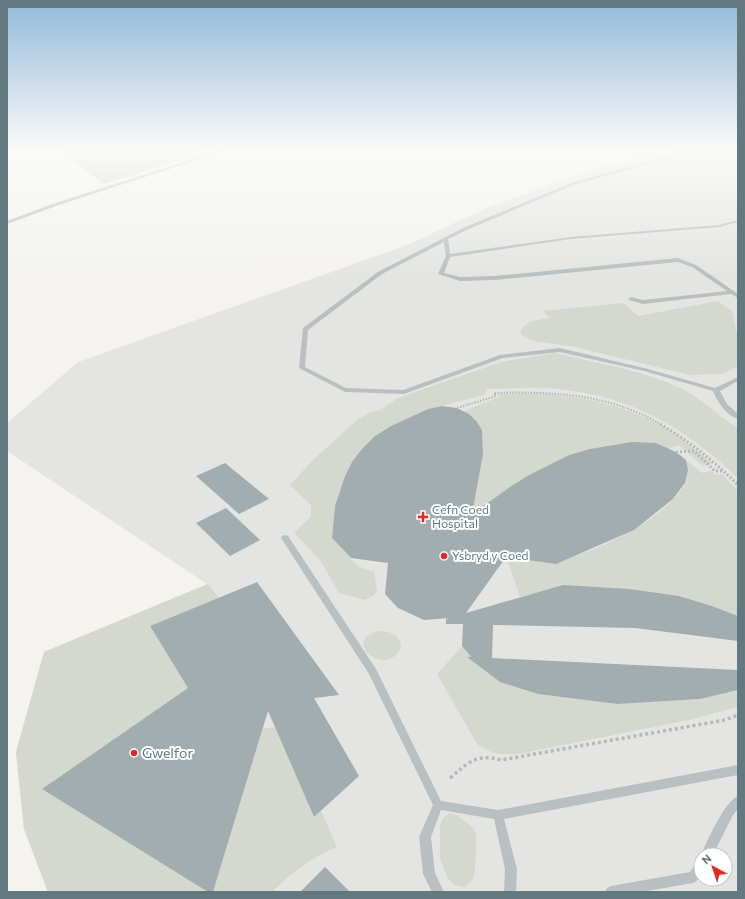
<svg xmlns="http://www.w3.org/2000/svg" width="745" height="899" font-family="Commissioner,sans-serif">
<rect width="100%" height="100%" fill="#f4f3ef"/>
<path fill="#e4e5e3" fill-rule="evenodd" d="M674 150H738V892H48L24 829 16 752 44 652 207 584 7 451V423L78 362 407 245 489 207 599 167ZM701 855H725V879H701Z"/>
<g fill="#d4d8cf">
<polygon points="58,150 203,150 206,152 104,184"/>
<path d="M718 301 732 311 738 339V366L722 374 690 375 575 347 534 341 520 334C524 320 538 320 550 318L543 311 623 303 638 316Z"/>
<path d="M555 353C597 363 641 370 680 388 701 398 718 416 738 428V478C681 424 624 392 543 388 525 387 507 389 488 389L484 395 428 409 391 426 352 462 345 476 335 506 332 538 359 567 374 572 377 591 373 596 365 600 339 593 320 560 294 533 311 516V505L290 485 313 460 357 420 369 413 380 410 398 398 501 362Z"/>
<path d="M525 393C577 394 633 405 677 435 689 444 701 454 713 464L703 466 679 445 668 449 656 443 590 449 569 455 529 475 494 498 483 510 480 522H448L476 481 483 454 482 430 477 422 464 411 499 397 498 394Z"/>
<path d="M686 460 702 473 711 471 716 475 722 474 738 491V616L712 606 679 596 550 590 520 597 508 562C524 554 542 562 559 559 596 554 666 518 685 484 688 477 687 468 686 460Z"/>
<polygon points="208,584 219,598 150,626 188,688 42,789 208,892 48,892 24,829 16,752 44,652"/>
<path d="M379 631C390 631 401 635 401 647 387 680 339 641 379 631Z"/>
<path d="M462 646 475 663 500 682 538 694 617 704 700 699 738 690V707L689 720 518 754C501 755 490 754 477 744L437 674Z"/>
<path d="M275 727 314 817 321 811 337 847C308 860 295 870 272 892H213L263 729Z"/>
<polygon points="450,813 457,815 472,827 476,834 476,855 474,878 465,887 454,885 447,877 440,858 440,825 443,818"/>
</g>
<g fill="#a3adb0">
<polygon points="442,406 457,408 469,414 477,422 482,430 483,454 472,514 510,487 529,475 569,455 590,449 632,442 656,443 676,452 686,460 688,470 685,483 673,499 634,530 556,564 506,557 466,613 563,585 629,589 679,596 712,606 738,616 738,641 635,628 493,625 492,658 738,670 738,690 700,699 617,704 538,694 500,682 467,657 471,657 462,646 463,624 446,624 446,619 450,618 424,620 398,608 385,594 388,563 351,558 332,538 335,506 345,476 352,462 362,449 375,436 391,426 428,409"/>
<polygon points="225,463 269,499 239,514 196,476"/>
<polygon points="226,508 260,540 230,556 196,523"/>
<polygon points="257,582 339,695 314,698 359,776 314,817 268,711 213,892 208,892 42,789 188,688 150,626"/>
<polygon points="325,867 350,892 300,892"/>
</g>
<g fill="none" stroke-linecap="round" stroke-linejoin="round">
<path stroke="#b5b9ba" stroke-width="2" stroke-dasharray="1.5 1.5" stroke-linecap="butt" d="M457 408 496 396 494 393C551 391 611 394 662 425"/>
<g stroke="#b5b9ba" stroke-width="3" stroke-dasharray="2 2" stroke-linecap="butt">
<path d="M660 424C689 441 714 461 738 485"/>
<polyline points="676,452 694,451 715,471 724,471"/>
</g>
<path stroke="#b5b9ba" stroke-width="3.5" stroke-dasharray="3 3" stroke-linecap="butt" d="M450 778C468 763 476 753 501 760L725 720 738 715"/>
<g fill="#bac0c2" fill-rule="evenodd">
<polygon points="222,150 228,150 59,205 7,224 7,221 55,203"/>
<path d="M702 150H713L678 156 576 184 469 229 448 239 450 254 571 237 719 225 738 220V222L719 227 571 239 450 257 444 273 460 277 495 276 678 258 696 265 738 294V298L731 294 643 304 629 300 628 299 631 297 643 300 727 291 692 267 678 262 495 280 460 281 438 274 446 256 444 242 382 274 308 330 305 367 346 388 403 390 500 355 560 348 648 369 715 388 738 377V381L720 391 727 404 738 414V419C726 415 718 403 713 391L644 371 560 352 503 358 404 394 345 392 299 368 303 328 378 272 465 227 574 182 678 154Z"/>
<polygon points="285,535 288,536 376,669 441,801 498,810 738,765 738,775 504,819 517,869 516,892 504,892 505,869 494,819 441,810 431,837 435,873 444,892 432,892 423,874 419,837 433,805 369,674 281,538 282,536"/>
<path d="M738 796V809L733 815 713 855H701C707 841 725 801 738 796Z"/>
<path d="M701 859C701 869 703 879 693 883L642 892H605L607 888 611 886 690 872 697 861Z"/>
</g>
</g>
<linearGradient id="sky" x2="0" y2="1"><stop stop-color="#92bad9"/><stop offset="0.54" stop-color="#fafaf8"/><stop offset="1" stop-color="#fafaf8" stop-opacity="0"/></linearGradient>
<rect width="745" height="276" fill="url(#sky)"/>
<g fill="#df2b24" stroke="#fff" stroke-width="1.5">
<path d="M421 511h4v4h4v4h-4v4h-4v-4h-4v-4h4z"/>
<circle cx="444" cy="556" r="4"/>
<circle cx="134" cy="753" r="4"/>
</g>
<g text-anchor="middle" stroke-width="4" stroke-linejoin="round" paint-order="stroke">
<g font-size="12" fill="#637980" stroke="#fff" text-anchor="start">
<text x="432" y="514">Cefn Coed<tspan x="432" dy="14">Hospital</tspan></text>
<text x="452" y="560">Ysbryd y Coed</text>
</g>
<g font-size="14" fill="#637980" stroke="#fff" text-anchor="start">
<text x="142" y="758">Gwelfor</text>
</g>
</g>
<rect width="745" height="899" fill="none" stroke="#637980" stroke-width="16"/>
<g transform="translate(713 867) rotate(320)"><circle r="19" fill="#ffffff" stroke="#c1c9cc"/>
<path d="M0-3L7 15L0 10L-7 15Z" fill="#df2b24"/>
<text y="-6" font-size="11" font-weight="bold" text-anchor="middle" fill="#637980">N</text>
</g>
</svg>
